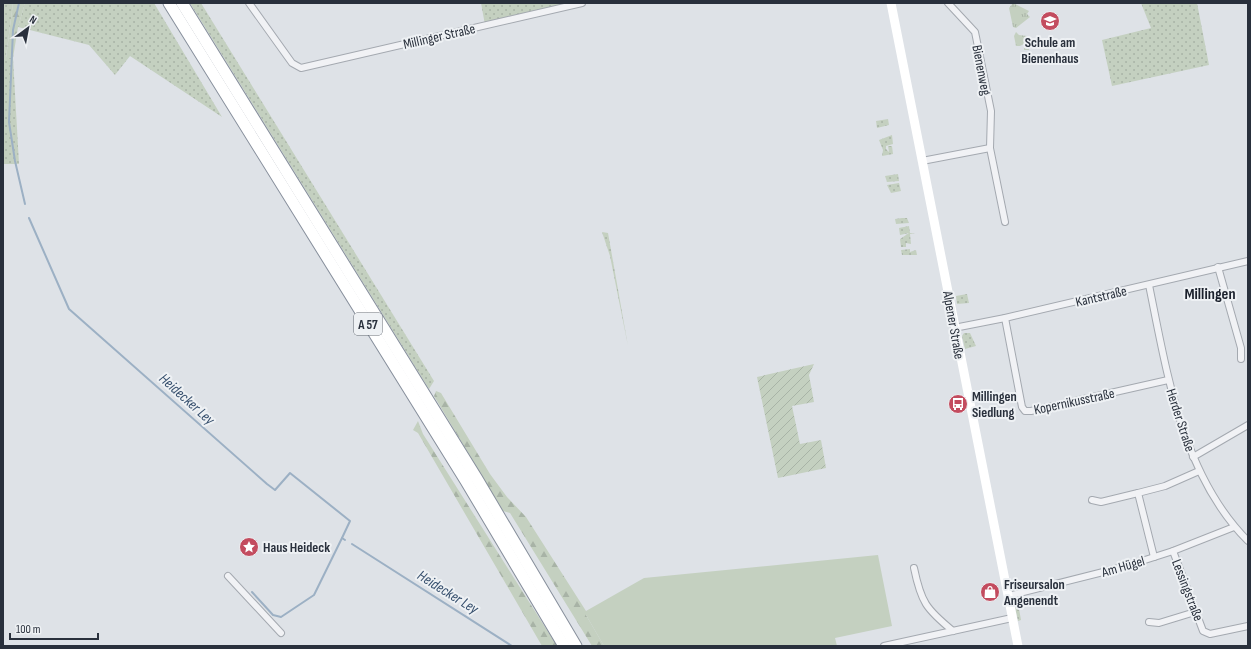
<svg xmlns="http://www.w3.org/2000/svg" width="1251" height="649" font-family="'Sofia Sans Condensed',sans-serif">
<defs>
<pattern id="grass-dots" width="8" height="8" patternUnits="userSpaceOnUse"><rect width="8" height="8" fill="#c4d0c0"/><path d="M2 2h.1M6 6h.1" fill="none" stroke="#a8b3a6" stroke-width="1.8" stroke-linecap="round"/></pattern>
<pattern id="forest-firs" width="22" height="20" patternUnits="userSpaceOnUse"><rect width="22" height="20" fill="#c4d0c0"/><path d="M5 1l3.5 6h-7zM16 11l3.5 6h-7z" fill="#a8b3a6"/></pattern>
<pattern id="park-tufts" width="24" height="20" patternUnits="userSpaceOnUse"><rect width="24" height="20" fill="#c4d0c0"/><path d="M3 7l-1-3M5 7V3M7 7l1-3M15 17l-1-3M17 17v-4M19 17l1-3" fill="none" stroke="#a8b3a6"/></pattern>
<pattern id="garden-furrows" width="10" height="10" patternUnits="userSpaceOnUse"><rect width="10" height="10" fill="#c4d0c0"/><path d="M-1 1l2-2M0 10L10 0M9 11l2-2" fill="none" stroke="#a8b3a6"/></pattern>
</defs>
<rect width="100%" height="100%" fill="#dee2e7"/>
<g fill="url(#grass-dots)">
<polygon points="3,3 13,3 6,57 13,58 19,164 3,164"/>
<polygon points="25,3 154,3 222,117 130,56 115,75 89,45 18,27"/>
<polygon points="190,3 201,3 434,381 429,389"/>
<polygon points="481,3 582,3 485,25"/>
<polygon points="1141,3 1197,3 1209,65 1112,86 1102,40 1151,28"/>
<polygon points="888,119 889,125 877,128 876,121"/>
<polygon points="892,135 893,144 886,146 886,149 889,152 888,146 892,146 893,154 882,156 883,150 879,140"/>
<polygon points="898,174 899,181 887,182 885,176"/>
<polygon points="899,183 901,191 891,193 887,185"/>
<polygon points="902,218 907,218 909,223 896,224 895,219"/>
<polygon points="909,226 910,233 915,233 910,234 911,244 906,243 906,247 901,247 900,239 909,233 900,235 899,228"/>
<polygon points="602,232 608,233 628,346 610,256"/>
<polygon points="910,249 910,252 916,250 917,255 902,255 901,250"/>
<polygon points="967,294 969,303 957,304 956,296"/>
<polygon points="964,333 970,333 976,346 965,349 962,336"/>
<polygon points="1020,595 1022,602 1018,603 1021,620 1018,621 1013,598"/>
</g>
<g fill="url(#forest-firs)">
<polygon points="13,3 25,3 18,27 13,58 6,58"/>
<polygon points="436,391 441,393 490,474 507,497 526,517 586,611 586,615 604,646 592,646 510,513 503,511 434,396"/>
<polygon points="418,421 423,434 557,646 542,646 418,433 413,430"/>
</g>
<g fill="url(#park-tufts)">
<polygon points="1013,3 1029,11 1027,14 1030,17 1016,28 1013,27 1009,8"/>
<polygon points="1016,32 1019,35 1027,36 1029,50 1024,50 1024,44 1020,46 1016,46 1014,36"/>
</g>
<polygon fill="url(#garden-furrows)" points="814,364 809,375 814,402 792,406 800,444 821,440 826,468 778,478 757,377"/>
<polygon fill="#c4d0c0" points="878,555 892,626 835,638 837,646 604,646 586,615 586,611 644,578"/>
<g fill="none" stroke-linecap="round" stroke-linejoin="round">
<g stroke="#9cb0c4" stroke-width="2">
<polyline points="19,3 13,30 9,122 15,161 25,204"/>
<polyline points="29,218 69,309 267,484 275,490 290,473 350,521 342,538 345,540"/>
<polyline points="352,544 512,646"/>
<polyline points="252,592 273,615 281,617 314,595 342,538"/>
</g>
<defs>
<g id="street">
<polyline points="249,3 292,63 301,68 582,3"/>
<polyline points="948,3 975,32 991,111 990,148 1005,222"/>
<polyline points="922,161 990,148"/>
<polyline points="1218,267 1241,348 1241,359"/>
<path d="M1149 285C1167 373 1182 475 1248 541"/>
<polyline points="1005,318 1022,407 1025,411 1031,411 1168,380"/>
<polyline points="954,328 1005,318 1248,261"/>
<polyline points="1193,457 1248,425"/>
<polyline points="1092,500 1101,502 1138,493"/>
<polyline points="1173,551 1203,631 1210,634 1248,626"/>
<polyline points="1154,557 1138,493 1165,486 1199,471"/>
<path d="M914 568C921 602 926 609 953 631"/>
<polyline points="228,576 281,633"/>
<polyline points="1008,596 1123,567 1173,551 1234,527"/>
<polyline points="1149,622 1159,623 1195,612"/>
<polyline points="884,646 1012,618"/>
</g>
<g id="highway">
<polyline points="169,3 466,481 564,646"/>
<polyline points="182,3 477,479 576,646"/>
</g>
</defs>
<use href="#street" stroke="#a4a9b0" stroke-width="8"/>
<use href="#highway" stroke="#878f9c" stroke-width="13"/>
<use href="#street" stroke="#f1f2f5" stroke-width="6"/>
<polyline stroke="#fff" stroke-width="9" points="891,3 1018,646"/>
<use href="#highway" stroke="#fff" stroke-width="11"/>
</g>
<defs>
<symbol id="school-disc" viewBox="-11 -11 22 22"><circle r="9.5" fill="#c34c5f" stroke="#eef1f4"/><path d="M0-5L7-2L0 1L-7-2ZM-4 1L0 2.5L4 1V4Q0 6-4 4Z" fill="#fff"/></symbol>
<symbol id="bus-disc" viewBox="-11 -11 22 22"><circle r="9.5" fill="#c34c5f" stroke="#eef1f4"/><path d="M-5-6H5V4H4V6H2V4H-2V6H-4V4H-5ZM-3.5-4V0h7V-4ZM-3.5 1.2v1.5H-2V1.2ZM2 1.2v1.5H3.5V1.2Z" fill="#fff"/></symbol>
<symbol id="sight-disc" viewBox="-11 -11 22 22"><circle r="9.5" fill="#c34c5f" stroke="#eef1f4"/><path d="M0-6L1.8-2.2L6-1.7L2.9 1.2L3.7 5.4L0 3.3L-3.7 5.4L-2.9 1.2L-6-1.7L-1.8-2.2Z" fill="#fff"/></symbol>
<symbol id="shop-disc" viewBox="-11 -11 22 22"><circle r="9.5" fill="#c34c5f" stroke="#eef1f4"/><path d="M-5-2.5h2.3a2.7 3.5 0 0 1 5.4 0H5L5.5 6h-11ZM-1.5-2.5h3a1.5 2.3 0 0 0-3 0Z" fill="#fff"/></symbol>
</defs>
<g fill-rule="evenodd">
<use href="#school-disc" x="1039" y="10" width="22" height="22"/>
<use href="#bus-disc" x="947" y="393" width="22" height="22"/>
<use href="#sight-disc" x="238" y="536" width="22" height="22"/>
<use href="#shop-disc" x="979" y="581" width="22" height="22"/>
</g>
<g text-anchor="middle" stroke-width="4" stroke-linejoin="round" paint-order="stroke">
<rect fill="#eef1f4" stroke="#646a73" stroke-width="1" x="354" y="313" width="28" height="22" rx="3"/>
<g font-size="13" font-weight="bold" fill="#29303c">
<text x="368" y="329">A 57</text>
</g>
<g font-size="14" fill="#29303c" stroke="#eef1f4">
<text transform="translate(439 36) rotate(-13)" y="5">Millinger Straße</text>
<text transform="translate(982 70) rotate(79)" y="5">Bienenweg</text>
<text transform="translate(1101 296) rotate(-13)" y="5">Kantstraße</text>
<text transform="translate(954 325) rotate(80)" y="5">Alpener Straße</text>
<text transform="translate(1074 401) rotate(-12)" y="5">Kopernikusstraße</text>
<text transform="translate(1181 420) rotate(72)" y="5">Herder Straße</text>
<text transform="translate(1123 566) rotate(-16)" y="5">Am Hügel</text>
<text transform="translate(1188 590) rotate(69)" y="5">Lessingstraße</text>
</g>
<g font-size="14" font-weight="bold" fill="#29303c" stroke="#eef1f4" text-anchor="start">
<text x="1050" y="47" text-anchor="middle">Schule am<tspan x="1050" dy="16">Bienenhaus</tspan></text>
<text x="972" y="401">Millingen<tspan x="972" dy="16">Siedlung</tspan></text>
<text x="263" y="552">Haus Heideck</text>
<text x="1004" y="589">Friseursalon<tspan x="1004" dy="16">Angenendt</tspan></text>
</g>
<g font-size="15" font-style="italic" fill="#364f6d" stroke="#eef1f4">
<text transform="translate(187 399) rotate(42)" y="5">Heidecker Ley</text>
<text transform="translate(448 592) rotate(32)" y="5">Heidecker Ley</text>
</g>
<g font-size="16" font-weight="bold" fill="#1b212d" stroke="#eef1f4">
<text x="1210" y="299">Millingen</text>
</g>
</g>
<rect width="1251" height="649" fill="none" stroke="#29303c" stroke-width="8"/>
<g transform="translate(28 28) rotate(32)" stroke="#eef1f4" stroke-width="3" paint-order="stroke">
<path d="M0-3L7 15L0 10L-7 15Z" fill="#29303c"/>
<text y="-6" font-size="11" font-weight="bold" text-anchor="middle" fill="#29303c">N</text>
</g>
<path d="M10 633v6h88v-6" fill="none" stroke="#29303c" stroke-width="2"/>
<text x="16" y="633" font-size="12" fill="#29303c" stroke="#eef1f4" stroke-width="3" paint-order="stroke">100 m</text>
</svg>
